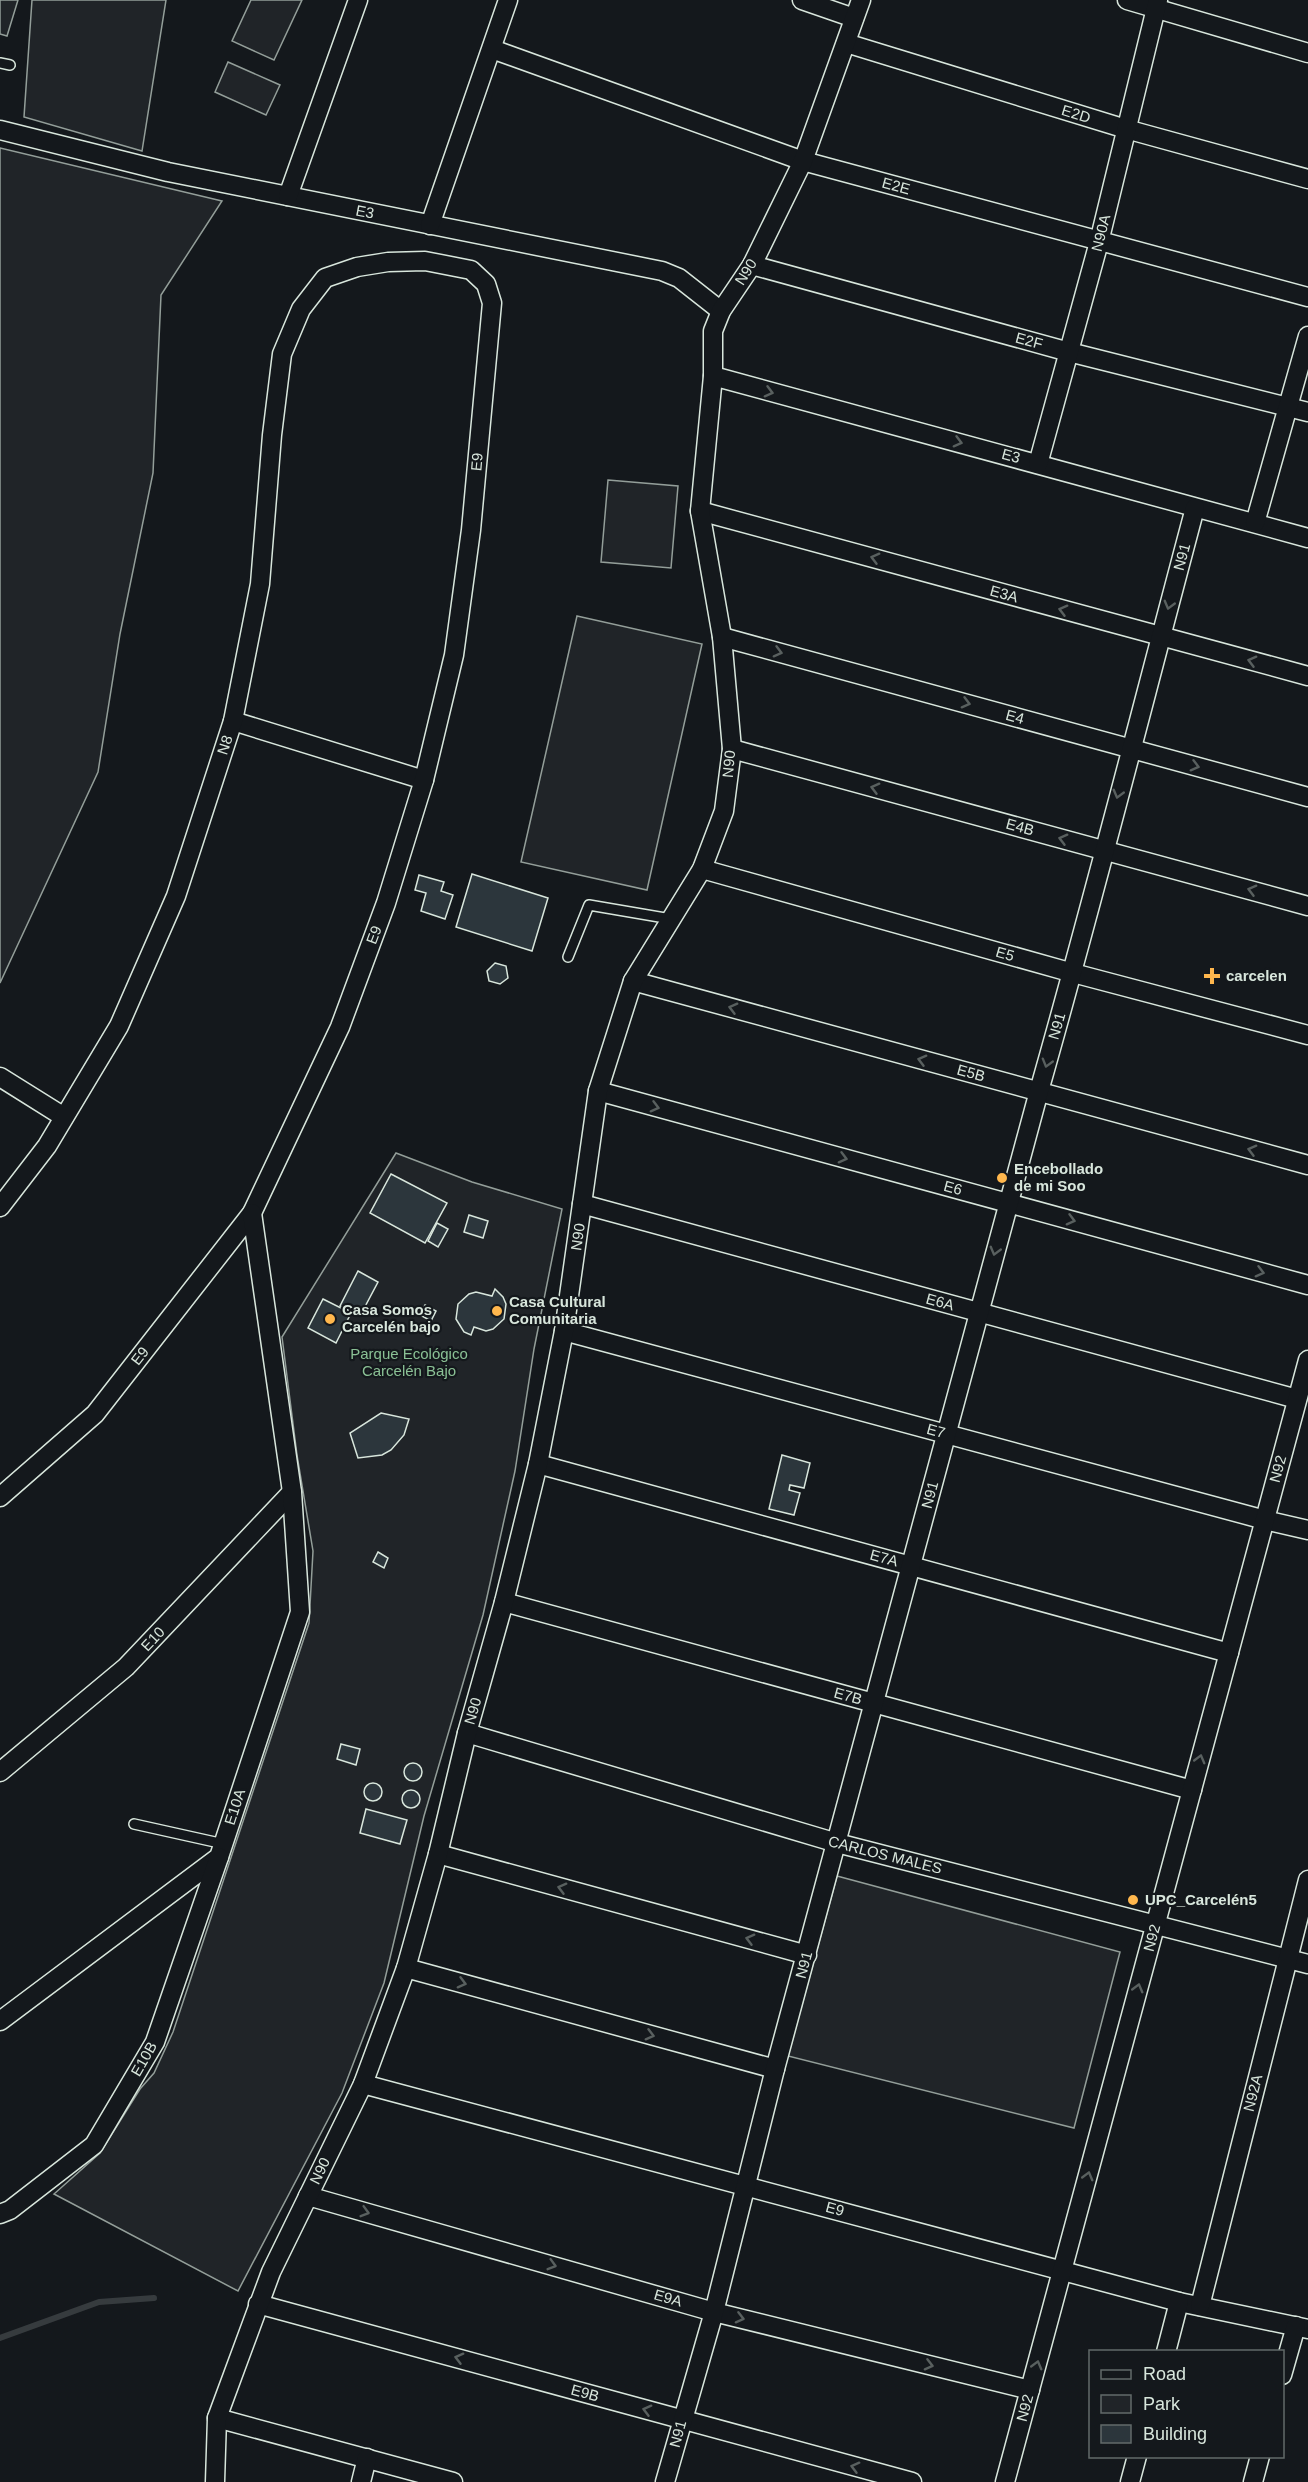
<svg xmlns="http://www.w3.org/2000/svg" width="1308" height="2482" font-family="Helvetica,sans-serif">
<rect width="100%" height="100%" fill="#14181c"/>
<g fill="#202428" stroke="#939e99" stroke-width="1.5">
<polygon points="0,0 18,0 7,36 0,34"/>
<polygon points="32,0 166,0 142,151 24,117"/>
<polygon points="251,0 302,0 274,60 232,41"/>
<polygon points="228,62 280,85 266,115 215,92"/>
<polygon points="0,148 222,201 161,295 153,473 120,634 98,772 0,983"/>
<polygon points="608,480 678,486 671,568 601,562"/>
<polygon points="577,616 702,644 647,890 521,862"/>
<polygon points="396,1153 472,1182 562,1209 534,1349 515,1471 483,1615 424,1816 384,1983 342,2093 238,2291 54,2194 100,2153 140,2089 154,2073 173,2032 309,1623 313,1551 297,1455 282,1337"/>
<polygon points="837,1876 1120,1952 1074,2128 788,2056"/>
</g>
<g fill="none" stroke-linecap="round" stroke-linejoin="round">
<polyline stroke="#363b3e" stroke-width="6" points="0,2338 99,2302 154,2298"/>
</g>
<g fill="#2c363c" stroke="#d8e6dc" stroke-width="1.5">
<polygon points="472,874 548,898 532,951 456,927"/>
<polygon points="419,875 444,882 441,891 453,895 445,919 421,911 426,893 415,890"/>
<polygon points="495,963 506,966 508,978 500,984 489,981 487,971"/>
<polygon points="391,1174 447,1203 425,1243 370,1213"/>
<polygon points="469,1215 488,1221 483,1238 464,1232"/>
<polygon points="437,1223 448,1229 438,1247 428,1241"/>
<polygon points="358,1271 378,1282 360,1316 340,1306"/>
<polygon points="495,1289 503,1297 506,1304 504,1319 493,1329 486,1331 474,1327 471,1335 464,1332 456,1319 458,1304 469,1294 476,1292 492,1296"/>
<polygon points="323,1299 351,1313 336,1343 308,1328"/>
<polygon points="425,1305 436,1311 431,1321 420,1315"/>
<polygon points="381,1413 409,1419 404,1435 391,1450 382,1455 358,1458 350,1433"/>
<polygon points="782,1455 810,1463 804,1488 790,1485 789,1490 800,1493 794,1515 769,1509"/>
<polygon points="378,1552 388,1558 384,1568 373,1562"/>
<polygon points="341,1744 360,1749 356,1765 337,1759"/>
<circle cx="413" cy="1772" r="9"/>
<circle cx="373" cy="1792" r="9"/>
<circle cx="411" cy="1799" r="9"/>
<polygon points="366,1809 407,1820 400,1844 360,1833"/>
</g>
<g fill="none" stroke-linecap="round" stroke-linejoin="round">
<defs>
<g id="lane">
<polyline points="0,63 10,65"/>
<polyline points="568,957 589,905 671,919"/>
<polyline points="134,1824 224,1844"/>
</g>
<g id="street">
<polyline points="802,0 854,18"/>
<polyline points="1127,0 1308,53"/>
<polyline points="846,43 1126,129 1308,179"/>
<polyline points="492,49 803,161 1308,297"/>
<polyline points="0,130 168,172 662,271 679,278 721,311"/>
<polyline points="288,196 358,0"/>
<polyline points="430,225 508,0"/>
<polyline points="752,265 1069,352 1308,412"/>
<polyline points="713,376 1308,538"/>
<polyline points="1038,464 1099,242 1158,0"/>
<polyline points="700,511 1308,676"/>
<polyline points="1255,523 1308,336"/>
<polyline points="722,637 1308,797"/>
<polyline points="233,721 424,780"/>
<polyline points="732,749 1308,906"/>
<polyline points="702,869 1073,973 1308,1035"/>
<polyline points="633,981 1308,1165"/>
<polyline points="0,1077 64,1117"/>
<polyline points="598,1091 1308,1285"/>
<polyline points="582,1204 1297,1399"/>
<polyline points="0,1207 47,1146 119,1026 176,896 233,721 260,584 272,435 282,354 301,309 325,278 357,267 388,262 425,261 471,270 486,284 492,303 471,530 454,655 424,780 386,903 340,1027 252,1213 95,1414 0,1497"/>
<polyline points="564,1331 1265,1520 1308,1530"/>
<polyline points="538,1464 1229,1653"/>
<polyline points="504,1602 1192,1790"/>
<polyline points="467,1733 837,1843 1308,1964"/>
<polyline points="0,1772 126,1667 292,1492"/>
<polyline points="438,1854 807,1955"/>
<polyline points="406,1968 775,2069"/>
<polyline points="0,2021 219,1857 300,1612 292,1492 252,1213"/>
<polyline points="363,2084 1179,2302 1308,2329"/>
<polyline points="308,2196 714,2312 1030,2390"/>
<polyline points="0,2214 10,2210 94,2145 155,2042 219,1857"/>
<polyline points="258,2304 912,2482"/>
<polyline points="1200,2306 1308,1880"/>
<polyline points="1166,2352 1179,2302"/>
<polyline points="1282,2375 1296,2326"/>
<polyline points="217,2418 453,2482"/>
<polyline points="215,2482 217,2418 271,2272 363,2084 406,1968 438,1854 467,1733 504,1602 538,1464 564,1331 598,1091 633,981 702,869 724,811 732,749 722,637 700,511 713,376 713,331 721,311 752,265 803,161 861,0"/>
<polyline points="361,2482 367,2458"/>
<path d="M665 2482 714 2312 775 2069 1039 1091C1094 898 1143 703 1195 508"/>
<polyline points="1005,2482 1308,1360"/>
<polyline points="1130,2482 1137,2456"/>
<polyline points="1253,2482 1260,2456"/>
</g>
</defs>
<use href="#lane" stroke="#d8e6dc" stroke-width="12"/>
<use href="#street" stroke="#d8e6dc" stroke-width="21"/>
<use href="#lane" stroke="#14181c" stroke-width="9"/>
<use href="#street" stroke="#14181c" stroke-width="18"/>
</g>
<defs><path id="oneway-chevron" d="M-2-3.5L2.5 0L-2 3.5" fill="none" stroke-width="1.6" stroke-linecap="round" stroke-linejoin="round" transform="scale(1.5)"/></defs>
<g stroke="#59605f">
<use href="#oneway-chevron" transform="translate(769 392) rotate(15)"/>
<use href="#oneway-chevron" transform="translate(958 442) rotate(15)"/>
<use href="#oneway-chevron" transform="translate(875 558) rotate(-165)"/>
<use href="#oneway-chevron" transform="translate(1169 605) rotate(105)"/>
<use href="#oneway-chevron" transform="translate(1063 610) rotate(-165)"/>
<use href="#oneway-chevron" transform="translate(778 652) rotate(15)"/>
<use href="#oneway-chevron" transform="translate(1252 661) rotate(-165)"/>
<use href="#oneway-chevron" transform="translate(966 703) rotate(15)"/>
<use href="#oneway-chevron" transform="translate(1195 766) rotate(15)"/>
<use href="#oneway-chevron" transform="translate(875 788) rotate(-165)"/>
<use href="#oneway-chevron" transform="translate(1118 794) rotate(105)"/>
<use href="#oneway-chevron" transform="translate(1063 839) rotate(-165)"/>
<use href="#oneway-chevron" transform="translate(1252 890) rotate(-165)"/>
<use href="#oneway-chevron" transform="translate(733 1008) rotate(-165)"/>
<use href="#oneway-chevron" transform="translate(922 1060) rotate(-165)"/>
<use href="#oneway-chevron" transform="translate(1047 1063) rotate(106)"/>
<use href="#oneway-chevron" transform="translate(655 1107) rotate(15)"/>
<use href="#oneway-chevron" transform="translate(1252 1150) rotate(-165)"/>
<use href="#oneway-chevron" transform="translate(843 1158) rotate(15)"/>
<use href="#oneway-chevron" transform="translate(1071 1220) rotate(15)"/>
<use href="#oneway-chevron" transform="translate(995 1251) rotate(105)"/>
<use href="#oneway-chevron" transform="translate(1260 1272) rotate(15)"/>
<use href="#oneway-chevron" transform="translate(1200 1759) rotate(-75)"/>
<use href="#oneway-chevron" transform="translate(562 1888) rotate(-165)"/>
<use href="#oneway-chevron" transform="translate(750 1939) rotate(-165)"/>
<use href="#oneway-chevron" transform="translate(462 1983) rotate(15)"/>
<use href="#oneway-chevron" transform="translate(1138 1988) rotate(-75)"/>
<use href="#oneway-chevron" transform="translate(650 2035) rotate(15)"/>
<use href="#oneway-chevron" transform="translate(1088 2176) rotate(-75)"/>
<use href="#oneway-chevron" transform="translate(365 2212) rotate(16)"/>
<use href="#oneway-chevron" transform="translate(552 2265) rotate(16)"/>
<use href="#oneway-chevron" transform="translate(740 2318) rotate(14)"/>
<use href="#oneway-chevron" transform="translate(459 2358) rotate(-165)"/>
<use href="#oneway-chevron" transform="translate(929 2365) rotate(14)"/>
<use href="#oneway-chevron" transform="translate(1037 2365) rotate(-75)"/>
<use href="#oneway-chevron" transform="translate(647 2410) rotate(-165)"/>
<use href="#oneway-chevron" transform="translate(855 2467) rotate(-165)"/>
</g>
<g fill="#ffb74d" stroke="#14181c" stroke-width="2">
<path d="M1209 967h6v6h6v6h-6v6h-6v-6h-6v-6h6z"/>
<circle cx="1002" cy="1178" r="6"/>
<circle cx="497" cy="1311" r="6"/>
<circle cx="330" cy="1319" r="6"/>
<circle cx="1133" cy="1900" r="6"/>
</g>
<g text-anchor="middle" stroke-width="4.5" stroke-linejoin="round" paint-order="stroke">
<g font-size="15" fill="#d8e6dc" stroke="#14181c">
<text transform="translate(1076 114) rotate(17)" y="5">E2D</text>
<text transform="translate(896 186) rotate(15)" y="5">E2E</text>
<text transform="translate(365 212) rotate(11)" y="5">E3</text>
<text transform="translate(1101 233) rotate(-76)" y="5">N90A</text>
<text transform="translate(746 272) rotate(-58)" y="5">N90</text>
<text transform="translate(1029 341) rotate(15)" y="5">E2F</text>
<text transform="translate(1011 456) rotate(15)" y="5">E3</text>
<text transform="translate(477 462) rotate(-85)" y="5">E9</text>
<text transform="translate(1182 557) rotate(-75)" y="5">N91</text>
<text transform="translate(1004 594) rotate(15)" y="5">E3A</text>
<text transform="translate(1015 717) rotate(15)" y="5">E4</text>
<text transform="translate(225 745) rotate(-72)" y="5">N8</text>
<text transform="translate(729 764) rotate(-85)" y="5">N90</text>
<text transform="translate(1020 827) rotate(15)" y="5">E4B</text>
<text transform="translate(374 935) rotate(-69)" y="5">E9</text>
<text transform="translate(1005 954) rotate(16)" y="5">E5</text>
<text transform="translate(1057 1026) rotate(-74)" y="5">N91</text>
<text transform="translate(971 1073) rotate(15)" y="5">E5B</text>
<text transform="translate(953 1188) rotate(15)" y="5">E6</text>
<text transform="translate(578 1237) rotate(-82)" y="5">N90</text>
<text transform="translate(940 1302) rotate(15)" y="5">E6A</text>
<text transform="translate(140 1356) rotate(-52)" y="5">E9</text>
<text transform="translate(936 1431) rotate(15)" y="5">E7</text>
<text transform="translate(1278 1469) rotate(-75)" y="5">N92</text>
<text transform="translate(930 1495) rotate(-75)" y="5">N91</text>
<text transform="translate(884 1558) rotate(15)" y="5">E7A</text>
<text transform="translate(153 1639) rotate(-47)" y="5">E10</text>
<text transform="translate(848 1696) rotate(15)" y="5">E7B</text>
<text transform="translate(473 1711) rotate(-74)" y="5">N90</text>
<text transform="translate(235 1807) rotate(-72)" y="5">E10A</text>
<text transform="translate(885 1855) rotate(14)" y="5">CARLOS MALES</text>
<text transform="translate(1152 1938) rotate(-75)" y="5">N92</text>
<text transform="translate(804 1965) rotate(-75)" y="5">N91</text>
<text transform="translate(144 2059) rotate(-60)" y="5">E10B</text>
<text transform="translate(1253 2093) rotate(-76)" y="5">N92A</text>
<text transform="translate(320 2171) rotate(-64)" y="5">N90</text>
<text transform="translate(835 2209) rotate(15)" y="5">E9</text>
<text transform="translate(668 2298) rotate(16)" y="5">E9A</text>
<text transform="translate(585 2393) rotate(15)" y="5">E9B</text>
<text transform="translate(1025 2408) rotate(-75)" y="5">N92</text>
<text transform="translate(678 2434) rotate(-75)" y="5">N91</text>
</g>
<g font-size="15" font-weight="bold" fill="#d8e6dc" stroke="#14181c" text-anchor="start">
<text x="1226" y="981">carcelen</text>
<text x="1014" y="1174">Encebollado<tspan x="1014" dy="17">de mi Soo</tspan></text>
<text x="509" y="1307">Casa Cultural<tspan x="509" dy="17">Comunitaria</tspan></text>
<text x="342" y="1315">Casa Somos<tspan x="342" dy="17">Carcelén bajo</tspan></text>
<text x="1145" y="1905">UPC_Carcelén5</text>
</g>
<g font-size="15" fill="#8ac095" stroke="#14181c">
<text x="409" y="1359">Parque Ecológico<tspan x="409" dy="17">Carcelén Bajo</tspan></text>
</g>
</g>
<rect x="1089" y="2350" width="195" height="108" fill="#14181c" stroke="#626a69" stroke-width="1.5"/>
<rect x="1101" y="2370" width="30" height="9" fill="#14181c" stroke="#626a69" stroke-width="1.5"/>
<text x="1143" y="2380" font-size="18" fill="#d8e6dc">Road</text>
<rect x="1101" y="2395" width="30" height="18" fill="#202428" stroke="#626a69" stroke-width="1.5"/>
<text x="1143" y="2410" font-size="18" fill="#d8e6dc">Park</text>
<rect x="1101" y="2425" width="30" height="18" fill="#2c363c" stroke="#626a69" stroke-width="1.5"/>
<text x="1143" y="2440" font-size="18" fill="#d8e6dc">Building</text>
</svg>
